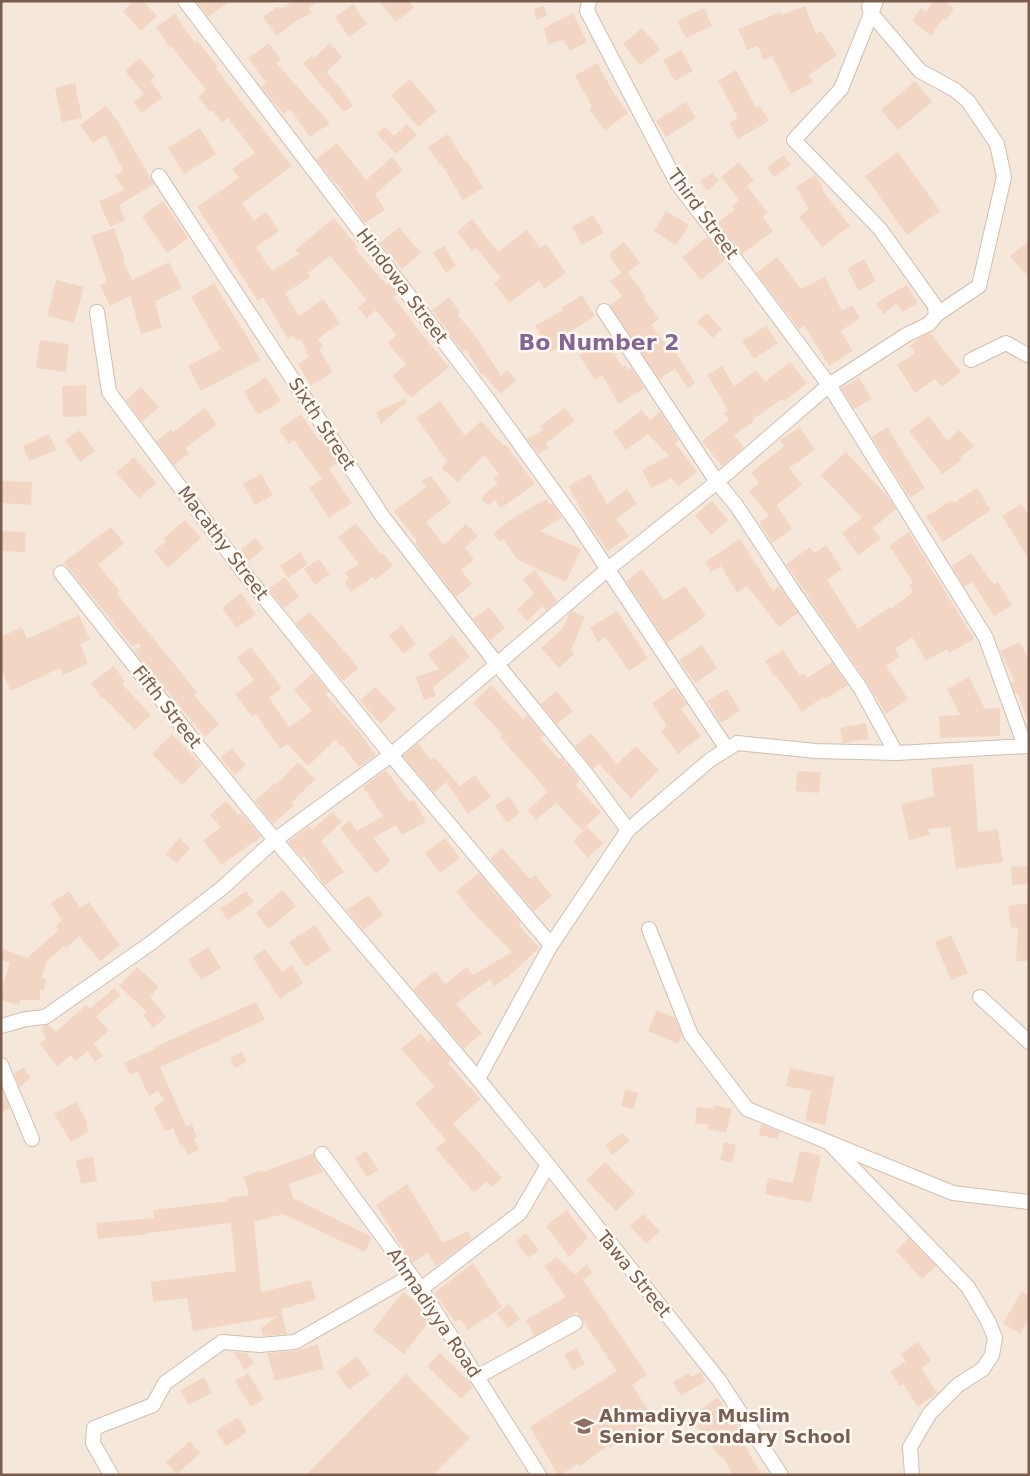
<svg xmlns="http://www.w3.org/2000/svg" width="1030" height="1476" font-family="'DejaVu Sans',sans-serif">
<rect width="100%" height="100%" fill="#fdf6ec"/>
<rect fill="#f5e8da" x="1" y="1" width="1028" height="1474"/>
<g fill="#f3d5c3">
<polygon points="134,1 143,1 157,16 141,31 123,11"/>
<polygon points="196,1 230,1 208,17"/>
<polygon points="293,1 318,1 309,8 312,13 296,21 277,36 263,17 278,6 280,9"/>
<polygon points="379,1 409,1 414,7 396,22"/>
<polygon points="933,1 944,1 954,8 946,20 943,19 931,36 912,21 921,8 926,12"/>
<polygon points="353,4 367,24 349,37 335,17"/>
<polygon points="544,6 547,16 537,20 533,9"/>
<polygon points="805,6 816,34 821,31 837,55 809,75 813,82 791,94 772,56 763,60 758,46 747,50 738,29 781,12 782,15"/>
<polygon points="704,8 712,26 686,38 677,21"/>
<polygon points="573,13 587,42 570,51 564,40 548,44 544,28"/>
<polygon points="175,14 195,43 198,41 218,67 216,68 236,95 292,166 242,203 254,221 266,212 279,231 256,247 272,271 299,254 295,250 334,218 357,246 355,249 387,285 388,284 391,286 397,294 393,297 412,320 411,321 449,367 411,398 392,376 406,365 388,343 396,335 376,310 366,318 358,307 367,300 330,256 308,273 311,277 285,293 299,316 323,299 340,323 318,339 323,346 319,349 333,372 311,386 298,364 309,357 305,352 307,350 300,339 297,341 293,336 288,339 263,297 258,301 197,207 239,178 232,169 255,153 228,118 222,122 212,110 210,112 198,96 206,90 172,47 170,48 156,27"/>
<polygon points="642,28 660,49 640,65 623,44"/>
<polygon points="269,43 281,60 276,63 330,123 310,137 290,109 284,114 266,93 261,87 266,83 248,58"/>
<polygon points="330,43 342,57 326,72 339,86 353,106 344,112 303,63 312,56 314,58"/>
<polygon points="681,50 693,71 675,81 663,60"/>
<polygon points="140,58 155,76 150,80 163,98 141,113 134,102 144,94 125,71"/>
<polygon points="597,63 615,95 628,113 605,130 589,109 592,106 575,76"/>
<polygon points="736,70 756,108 760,106 769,121 738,139 729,123 738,118 718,81"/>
<polygon points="410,79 437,111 418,127 391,95"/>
<polygon points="915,81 932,102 898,130 881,110"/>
<polygon points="75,83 82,118 62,122 55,88"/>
<polygon points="686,102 696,118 666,137 656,121"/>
<polygon points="106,106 120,125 154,184 119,205 125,220 110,227 99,201 124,190 115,176 123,170 105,135 93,143 80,125"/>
<polygon points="407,124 417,135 396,154 377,134 385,127 394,136"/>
<polygon points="200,128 216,154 184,174 168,148"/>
<polygon points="448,134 465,162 467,161 483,188 463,200 441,163 439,164 428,147"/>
<polygon points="337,143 366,180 392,157 403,170 375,194 385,210 365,223 336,182 335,183 316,159"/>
<polygon points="898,152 940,211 907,235 865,176"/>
<polygon points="784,155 791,165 774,177 767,167"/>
<polygon points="739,162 754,181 747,186 768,213 763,217 773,231 742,254 718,222 735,210 732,206 739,200 721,177"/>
<polygon points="713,172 719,181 707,191 700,181"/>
<polygon points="815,175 824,189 822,190 850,226 822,247 799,217 809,209 796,187"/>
<polygon points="163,201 188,238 167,253 142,216"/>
<polygon points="666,211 689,225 676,245 654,231"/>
<polygon points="593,215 604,233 582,245 572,227"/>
<polygon points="472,219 498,252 527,230 540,248 546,244 566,273 544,289 539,281 509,303 494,283 501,278 476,248 472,251 457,232"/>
<polygon points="399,227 421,253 402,269 380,243"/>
<polygon points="114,228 125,260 123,261 132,280 169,262 182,288 155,301 162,328 141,334 130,296 110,306 100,285 107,282 91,236"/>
<polygon points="707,237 725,260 701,280 682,257"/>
<polygon points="1029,241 1029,278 1010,256"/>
<polygon points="624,242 640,263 628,272 646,297 644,298 659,319 651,325 667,346 670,343 695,383 688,388 675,369 659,379 610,305 622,296 610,281 621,273 610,257 610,253"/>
<polygon points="444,246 456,266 446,273 433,253"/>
<polygon points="777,257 801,289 825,277 842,311 852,305 860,318 841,331 853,351 829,366 804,325 799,329 756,273"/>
<polygon points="864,259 876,281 859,291 847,269"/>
<polygon points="56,280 84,287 74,323 47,316"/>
<polygon points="214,283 242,329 243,329 260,360 201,391 188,366 221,349 191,297"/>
<polygon points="907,285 918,303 902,312 897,303 884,314 876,304 889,295"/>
<polygon points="582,295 595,316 567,334 571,340 550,352 535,326 563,310 561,308"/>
<polygon points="449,297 460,312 457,314 477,338 501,376 507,370 516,380 501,394 482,373 481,374 466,350 463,352 432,310"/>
<polygon points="707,313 722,329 713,338 697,322"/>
<polygon points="766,326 778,343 754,359 742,341"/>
<polygon points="930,333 961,372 942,387 935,379 915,393 897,365 915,353 910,346 920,338"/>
<polygon points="605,339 622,366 625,365 628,370 631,368 644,388 619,404 602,375 595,380 579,355"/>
<polygon points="40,340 69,344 66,372 36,368"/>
<polygon points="790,362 807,383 784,401 782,399 753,419 754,421 734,435 744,447 722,466 702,441 729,420 724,413 728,410 707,375 722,366 734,386 756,370 765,382"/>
<polygon points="266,377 281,401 258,415 244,392"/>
<polygon points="859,378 872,399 854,409 841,388"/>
<polygon points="86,385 87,416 63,417 62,386"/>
<polygon points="141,387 159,407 142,422 126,400"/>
<polygon points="405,399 407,402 381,424 376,412"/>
<polygon points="440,401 465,436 481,421 504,446 506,445 535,484 501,508 495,500 488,506 481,498 498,483 494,478 499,474 484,455 458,482 441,468 447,461 416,418"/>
<polygon points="205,408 217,425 185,448 189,454 174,465 156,441 171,429 173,432"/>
<polygon points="565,408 575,421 546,443 548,448 538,454 527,439 543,430 540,426"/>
<polygon points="642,410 650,421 660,412 661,414 679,440 675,443 697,472 678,486 672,478 651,488 642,470 669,456 648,434 626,450 613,432"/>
<polygon points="301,414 320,442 322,440 337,463 329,469 352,503 329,518 309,488 322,479 294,440 289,444 279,430"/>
<polygon points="929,416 947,441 959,430 974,446 960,458 961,460 942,474 909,431"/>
<polygon points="800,427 815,450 789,468 802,485 777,505 792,529 772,543 759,522 769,516 749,491 759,483 751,473 784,446 780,440"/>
<polygon points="887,427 925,488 910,498 872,437"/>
<polygon points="80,430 95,451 80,462 65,440"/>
<polygon points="49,434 56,450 29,461 23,446"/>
<polygon points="846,452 888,497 896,509 873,528 881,539 858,555 842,533 862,518 821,475"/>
<polygon points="134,457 156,483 139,498 116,473"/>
<polygon points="261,474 273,495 255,505 243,484"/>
<polygon points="590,474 607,504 627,489 637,504 616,519 629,536 608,551 590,526 568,486"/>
<polygon points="431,476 451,503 426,522 444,545 466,524 478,536 465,548 474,560 461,570 472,584 456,597 415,543 417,541 394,511 426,487 422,481"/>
<polygon points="1,481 32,482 31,505 1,503"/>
<polygon points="977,488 991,510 943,542 926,517 952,500 954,503"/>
<polygon points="546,499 550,505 552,503 562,518 540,531 581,549 566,582 518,560 503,539 500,542 493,534 508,521"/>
<polygon points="712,501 728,520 711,535 695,515"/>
<polygon points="1021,504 1029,516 1029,559 1002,516"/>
<polygon points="185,520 201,538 168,568 154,551 166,541 164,538"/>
<polygon points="356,523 381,555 383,553 393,566 375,580 373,577 351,592 345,582 349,578 345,573 359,564 338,537"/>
<polygon points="111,527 124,543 98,565 120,591 117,594 197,692 194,695 219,724 205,737 134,651 141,646 139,643 132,646 64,562"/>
<polygon points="1,531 26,532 25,552 1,551"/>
<polygon points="909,532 974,639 949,653 947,649 926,661 912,637 895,649 900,657 886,666 908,699 886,714 868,684 786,564 810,547 815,553 826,545 842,569 827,580 858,629 890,607 891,609 913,592 909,586 913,582 889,546"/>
<polygon points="255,538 264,548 249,561 240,551"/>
<polygon points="740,539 773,591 779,586 798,613 779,627 747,586 737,593 721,566 711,572 705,562"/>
<polygon points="300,552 308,564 288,578 280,566"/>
<polygon points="971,553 994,585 998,582 1012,605 994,616 972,581 964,587 952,566"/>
<polygon points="319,559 330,574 315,585 304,569"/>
<polygon points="642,569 664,600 685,586 706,616 667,643 626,581"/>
<polygon points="535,570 557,601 546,611 543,606 527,621 517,610 534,594 523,579"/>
<polygon points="285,577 299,597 284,608 268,589"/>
<polygon points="241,593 256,614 237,628 222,608"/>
<polygon points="489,607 505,628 490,641 473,619"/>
<polygon points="572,611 585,617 571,650 574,654 559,668 541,648 562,629 569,614"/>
<polygon points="617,611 648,658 629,671 605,637 598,642 590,628"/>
<polygon points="310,612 359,668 343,681 296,623"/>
<polygon points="79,615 90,640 80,644 88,664 63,675 60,668 11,691 1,669 1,637 22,627 27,639"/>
<polygon points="402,625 416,644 403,654 389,635"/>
<polygon points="453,635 470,657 433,687 436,696 424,700 416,677 439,669 428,655"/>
<polygon points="1020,642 1029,660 1029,719 1027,719 1018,693 1015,694 1011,683 1015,682 1000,651"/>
<polygon points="702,645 717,668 695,683 679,660"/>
<polygon points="251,647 282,688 269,698 289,727 312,711 294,690 313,673 329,692 326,695 359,732 376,755 359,767 342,745 341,747 335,740 308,766 287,744 280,749 256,714 252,717 235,694 254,680 237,658"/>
<polygon points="783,650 800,676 804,673 807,678 832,662 848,685 825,699 823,697 802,712 776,675 774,676 765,661"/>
<polygon points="114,666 125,682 122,684 151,715 135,730 104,698 102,699 91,683"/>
<polygon points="969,677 985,709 1000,708 1000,736 940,738 939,716 960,715 947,689"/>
<polygon points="491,685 523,719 527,715 544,735 540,738 559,759 561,757 580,780 576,786 601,812 582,830 556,803 536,820 527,810 548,792 500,737 502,734 473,703"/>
<polygon points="375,687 396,709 381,724 360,701"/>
<polygon points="675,687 687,705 681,709 701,736 678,754 661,731 667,726 652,703"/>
<polygon points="727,689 740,711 721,723 707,701"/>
<polygon points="556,691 573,711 557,724 541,704"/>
<polygon points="866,723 869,739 843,743 840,728"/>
<polygon points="591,733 617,764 636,746 659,770 631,798 599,764 593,769 575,746"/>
<polygon points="172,734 202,765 182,785 152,754"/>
<polygon points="418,743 431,760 434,757 460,786 475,775 491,797 468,814 446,782 434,793 403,756"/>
<polygon points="232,748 246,765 235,775 220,758"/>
<polygon points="298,762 315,779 292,802 294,805 273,824 255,801 275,783 276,785"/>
<polygon points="973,764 978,832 998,829 1003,862 956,869 950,827 928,829 930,835 909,840 901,804 934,796 931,768"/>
<polygon points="386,770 409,802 414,800 426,822 402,835 396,825 373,838 391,861 376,874 340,828 350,821 357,831 383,816 363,787"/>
<polygon points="797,771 821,772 819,793 796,791"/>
<polygon points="509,796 520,813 507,823 495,806"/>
<polygon points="226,801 238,815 241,813 261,837 221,865 203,840 221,827 210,815"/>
<polygon points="332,812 342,822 321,841 344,872 325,885 304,856 302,858 288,842 309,826 312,830"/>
<polygon points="587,827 603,843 588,858 573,841"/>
<polygon points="179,838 190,848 177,863 165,854"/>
<polygon points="445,838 460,858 440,873 425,853"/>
<polygon points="502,848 530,879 535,875 552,896 534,911 490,859"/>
<polygon points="1029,866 1029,884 1012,885 1011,867"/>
<polygon points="479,873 521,923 519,925 539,948 508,977 494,986 490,979 456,1004 482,1033 464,1049 413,989 435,971 445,984 467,967 473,975 512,952 472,912 456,891"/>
<polygon points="282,890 296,906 269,929 256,913"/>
<polygon points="69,891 80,908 89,902 120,945 100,961 79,936 66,948 64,946 47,961 41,978 46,979 44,990 40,989 40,1000 21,1000 19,1005 1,1000 1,992 10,963 1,960 1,948 27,958 59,930 56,926 62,920 51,903"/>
<polygon points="246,891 254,902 228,920 220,909"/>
<polygon points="369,895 383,915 363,930 347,910"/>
<polygon points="1029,903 1029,961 1016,961 1018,927 1011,928 1008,906"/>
<polygon points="315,925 331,950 306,967 289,942"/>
<polygon points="951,935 968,973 951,980 935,942"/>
<polygon points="208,947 221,968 201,980 188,960"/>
<polygon points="265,949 282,972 292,965 303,983 280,999 253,958"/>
<polygon points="137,967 159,987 150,997 166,1017 153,1028 143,1015 147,1012 119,986"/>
<polygon points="114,988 120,995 96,1017 109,1030 94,1044 103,1056 95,1062 87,1051 76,1061 71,1055 57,1066 40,1044 46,1039 42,1030 44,1026 48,1025 56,1032 86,1005 90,1009"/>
<polygon points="256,1002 265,1020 160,1067 186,1126 192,1124 197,1138 194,1139 199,1150 188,1155 182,1144 180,1145 173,1128 165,1131 154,1108 164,1100 158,1091 149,1096 138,1072 130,1075 124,1063 155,1049 154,1047"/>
<polygon points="657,1010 675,1018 682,1035 678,1044 648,1031"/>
<polygon points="420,1033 428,1042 432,1038 451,1060 448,1063 480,1099 453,1124 502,1178 491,1187 487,1181 474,1193 436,1149 446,1140 415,1103 435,1087 401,1049"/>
<polygon points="242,1052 247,1062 235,1068 230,1058"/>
<polygon points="23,1067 31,1078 20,1087 14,1074"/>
<polygon points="790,1068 835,1077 825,1125 805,1121 811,1091 786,1086"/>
<polygon points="1,1088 10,1108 1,1112"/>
<polygon points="625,1089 638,1093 634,1109 621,1106"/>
<polygon points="76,1102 86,1120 88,1132 71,1142 54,1114"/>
<polygon points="714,1105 732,1109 726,1133 708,1129 709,1125 695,1123 697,1107 713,1109"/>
<polygon points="761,1124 780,1132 777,1139 759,1135"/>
<polygon points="623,1133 630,1141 612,1155 605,1145"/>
<polygon points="724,1142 736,1145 732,1163 720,1160"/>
<polygon points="366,1151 379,1170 367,1177 355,1158"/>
<polygon points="800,1151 821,1156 811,1203 765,1194 768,1178 793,1183"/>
<polygon points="314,1153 315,1159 323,1172 289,1184 293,1198 372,1237 365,1252 283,1214 254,1222 261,1292 311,1280 316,1300 281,1309 287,1334 263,1336 261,1328 278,1316 193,1331 187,1298 153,1302 151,1282 236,1271 231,1223 149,1233 149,1234 98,1239 96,1223 154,1218 153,1210 228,1201 227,1198 249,1195 244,1176 263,1170 263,1172"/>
<polygon points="93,1156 97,1181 81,1184 76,1160"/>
<polygon points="605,1162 635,1193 616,1211 586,1180"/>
<polygon points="407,1184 443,1243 468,1231 472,1239 436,1266 428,1253 412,1263 376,1205"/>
<polygon points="567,1210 588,1238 569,1257 546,1226"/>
<polygon points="643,1214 660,1231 646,1244 630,1226"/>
<polygon points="526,1233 539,1250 528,1258 516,1241"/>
<polygon points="909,1238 936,1266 922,1279 896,1251"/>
<polygon points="557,1257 575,1275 587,1264 593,1273 583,1280 647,1375 632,1385 654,1419 609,1448 608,1446 580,1466 578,1464 560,1475 558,1475 530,1427 617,1371 577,1312 534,1336 526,1320 566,1297 544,1266"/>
<polygon points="473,1263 502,1307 468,1330 460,1319 455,1322 434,1293"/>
<polygon points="1022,1291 1029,1296 1029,1319 1020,1334 1003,1323"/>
<polygon points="403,1292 421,1305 430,1320 404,1354 373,1330"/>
<polygon points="509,1304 520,1319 508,1328 497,1313"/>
<polygon points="918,1342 931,1361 921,1368 937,1393 918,1407 903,1384 900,1386 890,1372 906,1361 901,1354"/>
<polygon points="318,1344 324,1369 275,1381 267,1353 296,1351"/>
<polygon points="576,1348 585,1364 573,1370 564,1355"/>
<polygon points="233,1352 247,1353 254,1363 245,1370"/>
<polygon points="440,1353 469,1381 473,1387 461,1399 427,1366"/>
<polygon points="357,1356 370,1374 349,1390 336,1372"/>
<polygon points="701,1372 706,1381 681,1396 673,1382 689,1373 691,1377"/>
<polygon points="248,1373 264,1399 251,1407 235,1381"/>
<polygon points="406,1374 470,1438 433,1475 306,1475"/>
<polygon points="204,1377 212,1393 188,1405 181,1390"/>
<polygon points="717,1397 742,1431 738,1434 762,1475 733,1475 723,1457 721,1458 690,1418"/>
<polygon points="238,1417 247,1432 226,1446 216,1431"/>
<polygon points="190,1441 200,1453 177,1474 166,1462"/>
</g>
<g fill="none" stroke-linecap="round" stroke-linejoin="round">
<defs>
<g id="minor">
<polyline points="185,1 486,397 577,523 727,749"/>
<polyline points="589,1 587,11 677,183 751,280 829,385 906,335 929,324 936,315 935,306 880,229 794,140 841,89 876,1"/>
<polyline points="869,7 871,13 920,71 955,90 968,101 997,144 1004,177 979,286 936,315"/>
<polyline points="159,176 383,517 497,664 588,776 628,830"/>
<polyline points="604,311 717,482 736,505 793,591 861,689 896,753"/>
<polyline points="97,312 109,392 245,574 391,755 551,945"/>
<polyline points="971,360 1006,343 1029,356"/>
<polyline points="61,573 194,741 275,840 478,1079 548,1165 719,1380 781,1475"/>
<polyline points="649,929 691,1035 747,1109 953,1193 1029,1202"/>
<polyline points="980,997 1029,1042"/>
<polyline points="1,1026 26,1019 45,1017 151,943 222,888 275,840 391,755 608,569 717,482 829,385 986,638 1025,746"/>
<polyline points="1,1065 32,1139"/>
<polyline points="478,1079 551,945 628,830 710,760 737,743 816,751 896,753 1029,746"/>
<polyline points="831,1145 968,1287 988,1321 995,1338 992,1355 983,1369 958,1385 930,1413 910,1447 912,1475"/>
<polyline points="322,1154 421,1289 539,1475"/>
<polyline points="421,1289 520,1213 548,1165"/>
<polyline points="477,1377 575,1323"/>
<polyline points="111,1475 93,1443 94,1428 153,1405 165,1383 222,1342 259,1345 295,1342 411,1276"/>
</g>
</defs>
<use href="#minor" stroke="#d1beb0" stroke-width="16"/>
<use href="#minor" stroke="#fff" stroke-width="14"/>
</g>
<defs>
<symbol id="school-bare" viewBox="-9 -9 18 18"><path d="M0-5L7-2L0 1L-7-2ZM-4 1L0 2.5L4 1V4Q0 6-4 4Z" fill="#8d6e63" stroke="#fffaf3" stroke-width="2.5" paint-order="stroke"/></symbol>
</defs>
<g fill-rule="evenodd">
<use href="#school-bare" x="570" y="1412" width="28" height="28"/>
</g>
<g text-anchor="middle" stroke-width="5" stroke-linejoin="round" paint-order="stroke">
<g font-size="18" fill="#7a5c4d" stroke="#fffaf3">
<text transform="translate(703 214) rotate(54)" y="6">Third Street</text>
<text transform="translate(402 286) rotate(53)" y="6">Hindowa Street</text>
<text transform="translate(322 424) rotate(57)" y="6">Sixth Street</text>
<text transform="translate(223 543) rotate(53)" y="6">Macathy Street</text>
<text transform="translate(167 707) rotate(52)" y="6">Fifth Street</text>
<text transform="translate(634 1274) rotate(51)" y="6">Tawa Street</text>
<text transform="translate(434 1313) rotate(56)" y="6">Ahmadiyya Road</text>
</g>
<g font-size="18" font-weight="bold" fill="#785e54" stroke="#fffaf3" text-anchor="start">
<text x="599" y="1422">Ahmadiyya Muslim<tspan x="599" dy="21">Senior Secondary School</tspan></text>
</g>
<g font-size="22" font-weight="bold" fill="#846695" stroke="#fffaf3">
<text x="599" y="350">Bo Number 2</text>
</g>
</g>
<rect width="1030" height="1476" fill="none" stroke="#7a5c4d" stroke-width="5"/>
</svg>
